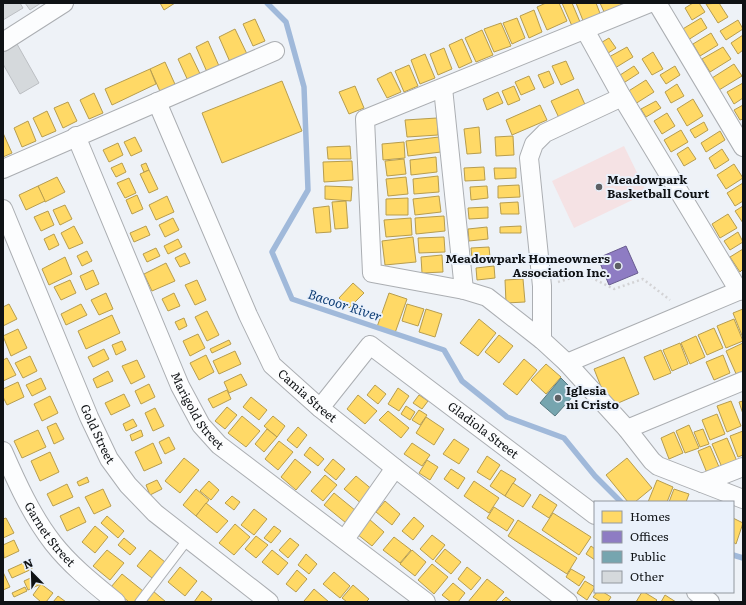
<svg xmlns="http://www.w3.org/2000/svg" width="746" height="605" font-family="Literata,serif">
<rect width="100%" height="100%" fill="#eef2f7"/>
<polygon fill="#f5e2e4" points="624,146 647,193 574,228 552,181"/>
<g fill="#ffd966" stroke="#b79d4e">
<polygon points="160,3 175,3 164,10"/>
<polygon points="546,3 559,3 567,21 547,30 537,7"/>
<polygon points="562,3 572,3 580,22 572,26"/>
<polygon points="576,3 596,3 601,16 584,23"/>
<polygon points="600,3 620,3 622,7 605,14"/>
<polygon points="693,3 699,3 705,12 692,20 685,8"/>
<polygon points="719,3 728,17 718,23 706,4"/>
<polygon points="534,10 542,32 529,38 520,16"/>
<polygon points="517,18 525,38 512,44 503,23"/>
<polygon points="701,18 707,28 688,40 681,30"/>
<polygon points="255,19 265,41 253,46 243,24"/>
<polygon points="738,20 743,29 726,40 720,31"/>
<polygon points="501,23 511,46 494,52 484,29"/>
<polygon points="235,29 247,54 230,62 219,37"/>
<polygon points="482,30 493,55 476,62 465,38"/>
<polygon points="711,33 718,45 700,56 693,44"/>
<polygon points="743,35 743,50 738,54 731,43"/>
<polygon points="609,38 616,48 605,55 599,44"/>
<polygon points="462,39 472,62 459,68 449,45"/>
<polygon points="208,41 219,66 207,72 196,47"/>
<polygon points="627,47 633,57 615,68 609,57"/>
<polygon points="723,47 731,59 710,72 702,59"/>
<polygon points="444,48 452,69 438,75 430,54"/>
<polygon points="653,52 663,69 652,75 642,59"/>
<polygon points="190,53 202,78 189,83 178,59"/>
<polygon points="425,54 435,78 420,84 411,60"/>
<polygon points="566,61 574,79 561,85 552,66"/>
<polygon points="165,62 178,91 163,98 150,69"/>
<polygon points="734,64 742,76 719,90 712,78"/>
<polygon points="409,65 418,86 404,92 395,71"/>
<polygon points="634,66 639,73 622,84 617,77"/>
<polygon points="675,66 680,75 666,84 660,75"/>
<polygon points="150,69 156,84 112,105 105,89"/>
<polygon points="549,71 554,83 544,88 538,75"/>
<polygon points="391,72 401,92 387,98 377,79"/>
<polygon points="529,76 535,89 521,95 515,82"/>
<polygon points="646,80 654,92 635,104 627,92"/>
<polygon points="282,81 302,131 222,163 202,113"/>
<polygon points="743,83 743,98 734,104 727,92"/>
<polygon points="677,84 684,96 671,103 665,92"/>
<polygon points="355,86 364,108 349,114 339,92"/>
<polygon points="514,86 520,100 508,105 502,91"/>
<polygon points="578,89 587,109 560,120 551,101"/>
<polygon points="498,92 503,103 487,110 483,99"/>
<polygon points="94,93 103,113 89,119 80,100"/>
<polygon points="693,99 703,116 687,126 677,109"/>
<polygon points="656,101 661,108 646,117 641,109"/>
<polygon points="68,102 77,121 63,128 54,108"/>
<polygon points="540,105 547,120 512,135 506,120"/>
<polygon points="743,105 743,119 740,120 734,110"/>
<polygon points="47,111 56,131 42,137 33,118"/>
<polygon points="667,113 675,126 662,134 654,121"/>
<polygon points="437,118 438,135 407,137 405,120"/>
<polygon points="28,121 36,141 22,147 14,128"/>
<polygon points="704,122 708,130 695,138 690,130"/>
<polygon points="479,127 481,153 467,154 464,129"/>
<polygon points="681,130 688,142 671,152 664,140"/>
<polygon points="720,131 725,140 706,152 701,143"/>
<polygon points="3,133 12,153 3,157"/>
<polygon points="513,136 514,155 496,156 495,137"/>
<polygon points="135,137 142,151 131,156 124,142"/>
<polygon points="439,137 441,152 408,156 406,141"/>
<polygon points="404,142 405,158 383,160 382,144"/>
<polygon points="118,143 123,155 109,162 103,150"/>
<polygon points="350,146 351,159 328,159 327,147"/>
<polygon points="688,147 696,159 684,166 677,154"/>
<polygon points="722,149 729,160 715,169 709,158"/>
<polygon points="436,157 437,172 411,175 410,160"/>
<polygon points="404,159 406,174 387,176 385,161"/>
<polygon points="352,161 353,180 324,182 323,162"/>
<polygon points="122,163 126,172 116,177 111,168"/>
<polygon points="146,163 149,170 144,172 141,165"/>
<polygon points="734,164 743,178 726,189 717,175"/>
<polygon points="484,167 485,180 465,181 464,168"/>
<polygon points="494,168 516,168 516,178 495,179"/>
<polygon points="149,170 158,189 149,193 140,174"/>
<polygon points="438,176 439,192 414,194 413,179"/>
<polygon points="57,177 65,192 45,202 38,186"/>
<polygon points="406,177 408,194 388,196 386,179"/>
<polygon points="129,178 136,193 125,198 117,183"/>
<polygon points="743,183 743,201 735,206 727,193"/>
<polygon points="519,185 520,197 498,198 498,186"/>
<polygon points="38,186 45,201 26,210 19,195"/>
<polygon points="325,186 352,187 351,201 325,199"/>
<polygon points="487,186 488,198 471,200 470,187"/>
<polygon points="137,195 143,209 132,214 126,200"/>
<polygon points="167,196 174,212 156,220 149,205"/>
<polygon points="439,196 441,212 415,215 413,199"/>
<polygon points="408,198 408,215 386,215 386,199"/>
<polygon points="346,201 348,228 335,229 332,202"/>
<polygon points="518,202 519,214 501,214 500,203"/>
<polygon points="65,205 72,219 60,225 53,210"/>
<polygon points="329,206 331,232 316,233 313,208"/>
<polygon points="743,206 743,223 735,211"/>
<polygon points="488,207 488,218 469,219 468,208"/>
<polygon points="48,211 54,225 41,231 34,217"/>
<polygon points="728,214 737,228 720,238 712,224"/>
<polygon points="444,216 445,231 416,234 415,218"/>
<polygon points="173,218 179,230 165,237 159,225"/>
<polygon points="411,218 412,235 386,237 384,220"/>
<polygon points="74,226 83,243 69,249 61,233"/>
<polygon points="146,226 150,235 134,242 130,233"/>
<polygon points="521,226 521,233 500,233 500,227"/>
<polygon points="487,227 488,239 469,241 468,229"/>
<polygon points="738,232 743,242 730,250 724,241"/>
<polygon points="54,234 59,245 49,250 44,239"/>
<polygon points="413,237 416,262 385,265 382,241"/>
<polygon points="444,237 445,252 419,253 418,238"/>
<polygon points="178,239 182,247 168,254 164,246"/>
<polygon points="489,247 490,257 472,259 471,248"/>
<polygon points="156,248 160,256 147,262 143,254"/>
<polygon points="743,249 743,269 740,272 730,257"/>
<polygon points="87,251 92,261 82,266 77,256"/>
<polygon points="185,253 190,263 180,267 175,258"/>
<polygon points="442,255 443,272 422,273 421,257"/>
<polygon points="65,257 72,274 49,285 42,269"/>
<polygon points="166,263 175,281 152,291 144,274"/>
<polygon points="494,266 495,278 477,280 476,268"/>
<polygon points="93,270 99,284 86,290 80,276"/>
<polygon points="523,279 525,302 506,303 505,280"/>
<polygon points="70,280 76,293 61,300 54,287"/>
<polygon points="197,280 206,300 195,305 185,285"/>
<polygon points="353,283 364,293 349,308 339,298"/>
<polygon points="106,293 113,309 99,315 91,300"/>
<polygon points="174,293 180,306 168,311 162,299"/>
<polygon points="389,293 407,299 395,333 377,327"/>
<polygon points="9,304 17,319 3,326 3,307"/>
<polygon points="81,304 87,315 66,325 61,314"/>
<polygon points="407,304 424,309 418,326 402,321"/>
<polygon points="426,309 442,314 435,337 419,332"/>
<polygon points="743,309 743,338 733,313"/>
<polygon points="207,311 219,335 207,341 195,317"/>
<polygon points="112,315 120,333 86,349 78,331"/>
<polygon points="184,318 187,326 179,330 175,322"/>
<polygon points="479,319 496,333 478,356 460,343"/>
<polygon points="734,319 743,341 726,348 717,326"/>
<polygon points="714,328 723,348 707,355 698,335"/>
<polygon points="18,329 27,348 11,356 3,336"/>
<polygon points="198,334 205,348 190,356 183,341"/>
<polygon points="499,335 513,346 499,363 485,352"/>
<polygon points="696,336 705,357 690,364 681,343"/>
<polygon points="229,340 231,344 212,353 210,349"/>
<polygon points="122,341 126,350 116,355 112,345"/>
<polygon points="680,343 688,364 672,371 663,350"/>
<polygon points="743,343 743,373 737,376 726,351"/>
<polygon points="104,349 109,359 93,367 88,357"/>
<polygon points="661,350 671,373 654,380 644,357"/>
<polygon points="235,351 241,364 219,374 213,361"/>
<polygon points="206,355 214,372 199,380 190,363"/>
<polygon points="723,355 730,373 714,380 706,362"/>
<polygon points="30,356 37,371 23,378 15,363"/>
<polygon points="624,357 639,394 609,407 594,369"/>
<polygon points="7,358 16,375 3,381 3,360"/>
<polygon points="524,359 537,370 517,395 503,384"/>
<polygon points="137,360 145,377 131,384 122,366"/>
<polygon points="546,364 561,377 546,394 531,380"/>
<polygon points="108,371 113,381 97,388 93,379"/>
<polygon points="241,374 247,385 229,393 224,382"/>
<polygon points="41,378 46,389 32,396 26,385"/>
<polygon points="18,382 24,397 7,405 3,397 3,389"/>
<polygon points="149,384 155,397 141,404 135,391"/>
<polygon points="375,385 386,394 378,404 367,395"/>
<polygon points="398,388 409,396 399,411 388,404"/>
<polygon points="227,390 231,399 213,408 208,399"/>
<polygon points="124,394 130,406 111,415 105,403"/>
<polygon points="358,395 377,411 365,424 347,409"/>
<polygon points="419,395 428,401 422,409 413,403"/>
<polygon points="50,396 58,413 42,421 34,404"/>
<polygon points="251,397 267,410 259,420 243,407"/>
<polygon points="731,401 741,426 727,432 717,406"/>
<polygon points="743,401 743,414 739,402"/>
<polygon points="406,406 415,412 410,420 401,414"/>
<polygon points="227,407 237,415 225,429 215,421"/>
<polygon points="155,408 164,426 153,431 145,413"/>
<polygon points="419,410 427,415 420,425 412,420"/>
<polygon points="388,411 409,428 401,438 379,420"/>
<polygon points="717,414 725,434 710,440 702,420"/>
<polygon points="242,416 260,431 246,447 228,433"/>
<polygon points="273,416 285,426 277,437 264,426"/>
<polygon points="426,417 444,429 434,445 416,433"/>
<polygon points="133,419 137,426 126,431 123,424"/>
<polygon points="56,423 64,439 54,444 47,427"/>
<polygon points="689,425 699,448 685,453 676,431"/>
<polygon points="298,427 307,435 297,448 287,440"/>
<polygon points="267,429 277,437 264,452 255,444"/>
<polygon points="703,429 709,444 700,447 694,432"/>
<polygon points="38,430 46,447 22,458 14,441"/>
<polygon points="141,430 143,436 132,441 130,435"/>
<polygon points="743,431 743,455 738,457 730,436"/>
<polygon points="674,432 683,453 669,459 661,438"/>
<polygon points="169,437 175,449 165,454 159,442"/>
<polygon points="727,438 739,466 724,472 712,444"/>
<polygon points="454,439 469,449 459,464 443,454"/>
<polygon points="279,441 293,452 278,470 265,459"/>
<polygon points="153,443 162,463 144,471 135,452"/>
<polygon points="412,443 430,455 422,466 404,454"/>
<polygon points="710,446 719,467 707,473 698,451"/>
<polygon points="310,447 324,459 318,466 304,455"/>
<polygon points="50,452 59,472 40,481 31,461"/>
<polygon points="487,456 500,465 490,480 477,472"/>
<polygon points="184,458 199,470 180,493 165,481"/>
<polygon points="627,458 652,488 635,502 628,502 606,475"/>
<polygon points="295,459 311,472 296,490 281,477"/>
<polygon points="333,459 345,469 336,480 324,470"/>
<polygon points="427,460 438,467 430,480 419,473"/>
<polygon points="451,469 465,478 458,489 444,479"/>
<polygon points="501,470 516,479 505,496 490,486"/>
<polygon points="325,475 337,485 323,501 311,491"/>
<polygon points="356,476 374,491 363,505 344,489"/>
<polygon points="87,477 89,482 79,486 77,482"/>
<polygon points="157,480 162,489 150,495 146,485"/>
<polygon points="657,480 673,487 667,502 648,502"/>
<polygon points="209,481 219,490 211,500 200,491"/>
<polygon points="474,481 499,498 489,513 464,496"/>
<polygon points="513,483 531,495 523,507 505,496"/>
<polygon points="67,484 73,497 53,506 47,494"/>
<polygon points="103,489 111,506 94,514 85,497"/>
<polygon points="196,489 209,500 196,516 183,505"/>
<polygon points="674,489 689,494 686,502 669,502"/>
<polygon points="334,493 361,515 351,527 324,505"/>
<polygon points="540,494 557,505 549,518 532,507"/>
<polygon points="232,496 240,502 234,510 225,503"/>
<polygon points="385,501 400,514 392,525 376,512"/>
<polygon points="206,503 228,521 217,533 196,516"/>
<polygon points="79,507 86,522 67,531 60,516"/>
<polygon points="494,507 514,520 507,531 487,518"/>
<polygon points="254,509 267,519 254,535 241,525"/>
<polygon points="553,513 591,537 579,555 542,530"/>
<polygon points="107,516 124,531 118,538 101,523"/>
<polygon points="414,517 424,526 413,540 402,531"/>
<polygon points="6,518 14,533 3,538 3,519"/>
<polygon points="733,518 743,523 736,544 733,542"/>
<polygon points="369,519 384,532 372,546 357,534"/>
<polygon points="518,520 577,558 567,574 508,536"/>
<polygon points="235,524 250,537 234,555 219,543"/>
<polygon points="95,526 108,537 95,553 82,542"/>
<polygon points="274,526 281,531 271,543 264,538"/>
<polygon points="432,535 445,545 433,560 420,549"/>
<polygon points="256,536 268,545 256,558 245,549"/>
<polygon points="394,537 411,550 400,563 383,550"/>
<polygon points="124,538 136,548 130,555 118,545"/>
<polygon points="290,538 299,545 288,558 279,550"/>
<polygon points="14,540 19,551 4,558 3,545"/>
<polygon points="591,546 595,549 595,560 586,554"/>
<polygon points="445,549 461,562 451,574 435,561"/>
<polygon points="107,550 124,563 110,580 93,566"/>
<polygon points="150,550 165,562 152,578 137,566"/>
<polygon points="272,550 288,563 278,575 262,562"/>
<polygon points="412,550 426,562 415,576 400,564"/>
<polygon points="306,554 317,564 309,574 298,565"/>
<polygon points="28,561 32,569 12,578 8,570"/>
<polygon points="432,564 448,577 434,594 418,580"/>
<polygon points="180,567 197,581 185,596 168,582"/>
<polygon points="467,567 481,578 471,590 458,579"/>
<polygon points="571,569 585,577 579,586 566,577"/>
<polygon points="297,570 307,579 296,592 286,584"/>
<polygon points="3,572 10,587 3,590"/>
<polygon points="334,572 350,586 340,598 323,584"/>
<polygon points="122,574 143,591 134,602 129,602 111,587"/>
<polygon points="37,575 41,584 28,590 24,581"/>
<polygon points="487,579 504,592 495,602 468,602"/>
<polygon points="585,581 595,587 587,600 577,593"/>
<polygon points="453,583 465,593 458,602 451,602 442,595"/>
<polygon points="41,584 53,593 46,602 41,602 33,595"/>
<polygon points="353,585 369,599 366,602 347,602 342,598"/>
<polygon points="25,587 27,591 14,597 12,593"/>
<polygon points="314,589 329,602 305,602 304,601"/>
<polygon points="153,591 166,602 144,602"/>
<polygon points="202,591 212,599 210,602 194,602"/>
<polygon points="597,592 603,592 611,597 608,602 601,602 593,597"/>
<polygon points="642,592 644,592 657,600 655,602 636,602"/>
<polygon points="665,595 676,602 661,602"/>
<polygon points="58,596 66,602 53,602"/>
<polygon points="506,597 512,602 501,602"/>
</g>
<polygon fill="#8e7cc3" stroke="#685c8f" points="626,246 638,273 609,285 598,258"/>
<polygon fill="#76a5af" stroke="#577981" points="561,378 576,393 555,416 540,403"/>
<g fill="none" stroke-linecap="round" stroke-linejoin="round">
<g stroke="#a0b9da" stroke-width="5.5">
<polyline points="267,3 286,22 304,87 308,190 272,252 292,299 444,350 462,381 507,417 564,438 595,476 621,502"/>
<polyline points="733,555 743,558"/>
</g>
</g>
<g fill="#d5d9dc" stroke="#bcbfc3">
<polygon points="3,3 20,3 23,8 3,20"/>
<polygon points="25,3 41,3 30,10"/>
<polygon points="17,44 39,83 20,94 3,64 3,52"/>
</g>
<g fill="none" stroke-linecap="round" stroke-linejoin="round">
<defs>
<polyline id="service" points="140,602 188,539"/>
<g id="minor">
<polyline points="650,3 365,119 372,273 464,290 487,297 542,340 567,363 627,429 652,461 658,466 743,499"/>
<polyline points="657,3 743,147"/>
<polyline points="585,30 622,97 739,291"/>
<polyline points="3,42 64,3"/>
<polyline points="443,88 464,290"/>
<path id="s1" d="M157 102 248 315 272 365 320 408 395 468 568 602"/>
<path id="s2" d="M76 136 180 386 201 425 219 445 426 602"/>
<polyline points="3,169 275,51"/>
<path id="s3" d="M3 209 89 417 109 459 128 485 155 513 269 602"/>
<polyline points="542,340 542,286 529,158 534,144 545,133 622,97"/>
<polyline points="567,363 743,289"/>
<path id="s4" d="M320 408 370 345 595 515"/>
<polyline points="627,429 743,381"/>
<path id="s5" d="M3 451C17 483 32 516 53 543 71 566 94 584 116 602"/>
<polyline points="702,483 743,467"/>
<polyline points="345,539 395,468"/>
<polyline points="696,592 710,602"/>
</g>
</defs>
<use href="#service" stroke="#abaeb2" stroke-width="11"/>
<use href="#minor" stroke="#abaeb2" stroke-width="20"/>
<polyline stroke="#d3d3d5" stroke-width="2.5" stroke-dasharray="2 3" stroke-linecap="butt" points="558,282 584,274 614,289 643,279 670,300"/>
<use href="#service" stroke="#fcfdfe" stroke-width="9"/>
<use href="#minor" stroke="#fcfdfe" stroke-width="18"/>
</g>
<g fill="#5d6064" stroke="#eaf1fb" stroke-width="1.5">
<circle cx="599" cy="187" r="4"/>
<circle cx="618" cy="266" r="4"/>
<circle cx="558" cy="398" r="4"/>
</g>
<g text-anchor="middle" stroke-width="4" stroke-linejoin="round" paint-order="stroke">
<g font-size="12" font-weight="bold" fill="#0f1215" stroke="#eaf1fb" text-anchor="start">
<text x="607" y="184">Meadowpark<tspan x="607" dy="14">Basketball Court</tspan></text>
<text x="610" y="263" text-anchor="end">Meadowpark Homeowners<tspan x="610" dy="14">Association Inc.</tspan></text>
<text x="566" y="395">Iglesia<tspan x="566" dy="14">ni Cristo</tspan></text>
</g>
<g font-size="12" fill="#0f1215" stroke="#eaf1fb">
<text dy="4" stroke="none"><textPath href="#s1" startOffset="334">Camia Street</textPath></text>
<text dy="4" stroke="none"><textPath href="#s2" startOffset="301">Marigold Street</textPath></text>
<text dy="4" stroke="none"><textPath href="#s4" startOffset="222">Gladiola Street</textPath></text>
<text dy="4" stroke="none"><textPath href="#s3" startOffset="244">Gold Street</textPath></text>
<text dy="4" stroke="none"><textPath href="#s5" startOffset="96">Garnet Street</textPath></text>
</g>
<g font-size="13" font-style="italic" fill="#103f76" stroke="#eaf1fb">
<text transform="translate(345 305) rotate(18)" y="5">Bacoor River</text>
</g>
</g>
<rect width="746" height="605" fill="none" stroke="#0f1215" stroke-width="8"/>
<rect x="594" y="501" width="140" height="92" fill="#eaf1fb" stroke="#92989f"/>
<rect x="602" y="511" width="20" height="12" fill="#ffd966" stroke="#92989f"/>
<text x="630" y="521" font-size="12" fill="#0f1215">Homes</text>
<rect x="602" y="531" width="20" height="12" fill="#8e7cc3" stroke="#92989f"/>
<text x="630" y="541" font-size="12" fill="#0f1215">Offices</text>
<rect x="602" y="551" width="20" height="12" fill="#76a5af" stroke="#92989f"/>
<text x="630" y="561" font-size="12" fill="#0f1215">Public</text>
<rect x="602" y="571" width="20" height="12" fill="#d5d9dc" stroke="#92989f"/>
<text x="630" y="581" font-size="12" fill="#0f1215">Other</text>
<g transform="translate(32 573) rotate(337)" stroke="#eaf1fb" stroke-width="3" paint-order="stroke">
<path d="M0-3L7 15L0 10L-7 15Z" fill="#0f1215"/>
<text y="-6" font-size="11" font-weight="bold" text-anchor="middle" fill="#0f1215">N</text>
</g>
</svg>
